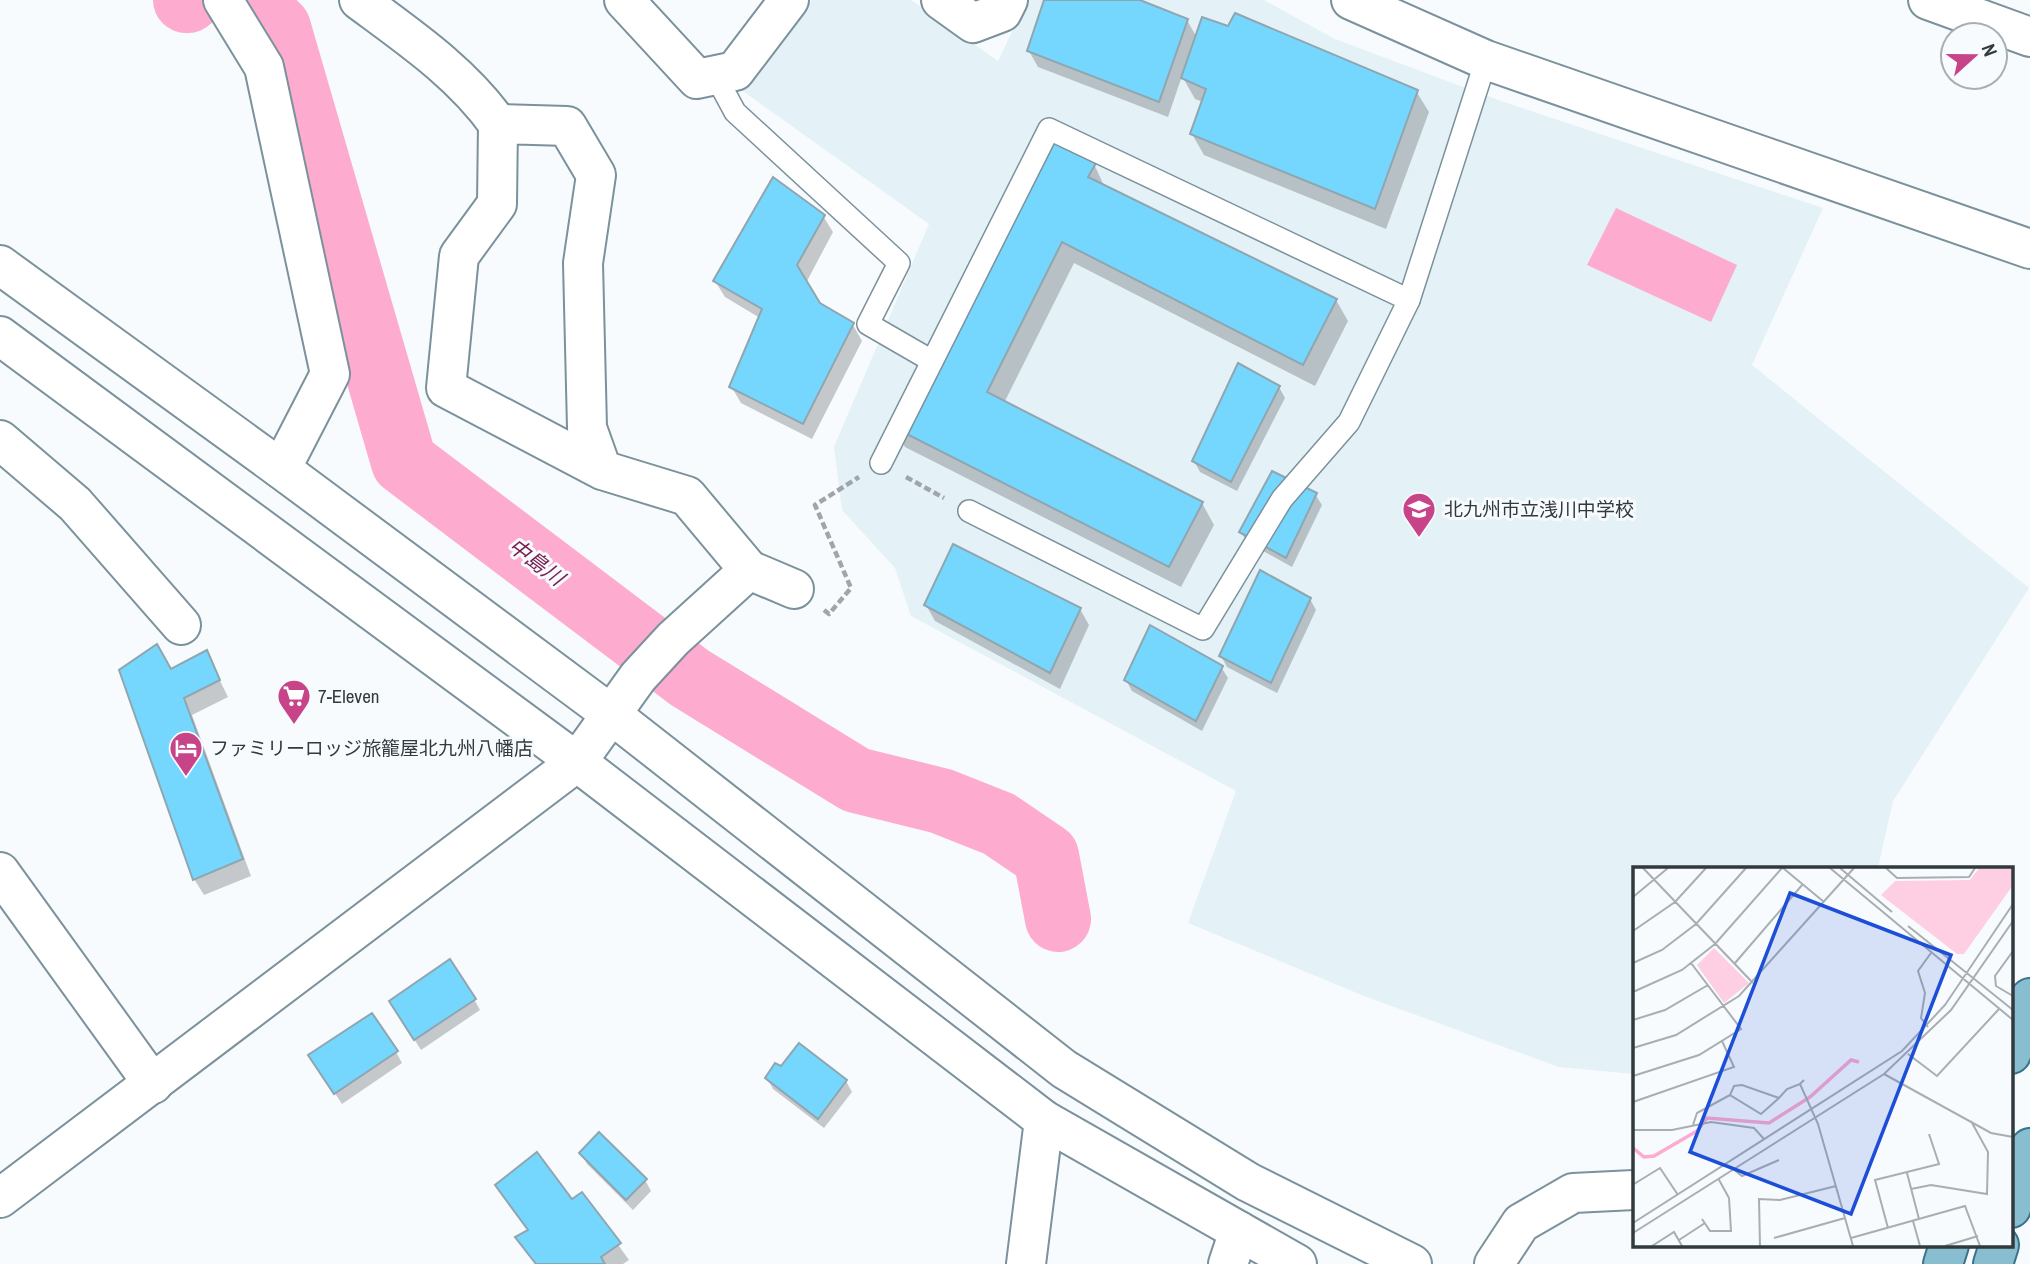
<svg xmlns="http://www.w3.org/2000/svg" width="2030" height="1264" font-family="'Archivo Narrow','Noto Sans JP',sans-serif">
<rect width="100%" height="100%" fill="#f7fbfe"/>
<polygon fill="#e4f1f7" points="812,0 911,0 998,61 1027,0 1264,0 1335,39 1501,101 1823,208 1752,365 2029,588 1893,801 1878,868 1634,869 1634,1074 1559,1067 1364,996 1188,923 1236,791 911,616 895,568 842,510 834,447 929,224 740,89"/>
<polygon fill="#fdabcf" points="1616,208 1737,265 1711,322 1587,265"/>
<g fill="#0003">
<polygon points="1046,0 1135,0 1187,20 1197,38 1416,91 1429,112 1386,229 1204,155 1192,134 1203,102 1195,99 1182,76 1168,117 1038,67 1029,51"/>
<polygon points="1094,164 1105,188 1336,300 1348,321 1315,386 1074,263 1004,403 1202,503 1214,525 1181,587 905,447 893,426"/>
<polygon points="823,216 833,232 806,283 818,304 853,325 862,341 812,439 741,403 731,386 760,318 725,297 715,281"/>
<polygon points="1279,387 1285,398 1237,491 1200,472 1194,461"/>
<polygon points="1315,494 1322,505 1292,567 1247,542 1241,532"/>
<polygon points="1310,599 1316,610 1277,693 1227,667 1221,656"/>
<polygon points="926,605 1080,609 1089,625 1060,689 935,621"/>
<polygon points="206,652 228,697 192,715 251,876 204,895 194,879 171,671"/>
<polygon points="1221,667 1228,678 1202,731 1132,691 1126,680"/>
<polygon points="474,999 480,1010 421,1050 397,1012"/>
<polygon points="396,1052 402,1063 342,1104 317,1066"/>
<polygon points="767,1078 846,1081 852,1092 824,1128 773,1089"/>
<polygon points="581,1153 645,1180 651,1191 633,1210 587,1164"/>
<polygon points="497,1185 571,1201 582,1194 629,1260 623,1264 535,1264 518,1238 529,1231"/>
</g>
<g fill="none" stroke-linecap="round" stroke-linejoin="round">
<g stroke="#fdabcf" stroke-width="66">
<polyline points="186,0 188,0"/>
<polyline points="249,0 278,28 404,462 690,678 856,780 941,801 999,824 1046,856 1058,919"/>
</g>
</g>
<g fill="#76d7fe" stroke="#8fa6b0" stroke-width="2">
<polygon points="1044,0 1140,0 1188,19 1159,102 1027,51"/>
<polygon points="1235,13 1418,90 1375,209 1190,134 1206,89 1181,78 1202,17 1228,26"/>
<polygon points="1038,130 1096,163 1088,177 1337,299 1303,365 1062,242 987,392 1203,502 1169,567 891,426"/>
<polygon points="773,177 825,215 797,265 820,303 854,323 803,424 729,387 762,309 713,281"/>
<polygon points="1238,363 1280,386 1231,482 1192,461"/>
<polygon points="1272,471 1317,493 1286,558 1239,532"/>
<polygon points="953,544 1081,608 1050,673 924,605"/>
<polygon points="1260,570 1311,598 1271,683 1219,656"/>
<polygon points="1150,625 1223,666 1196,721 1124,680"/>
<polygon points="157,644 171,669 207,650 220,680 184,698 243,859 193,880 119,670"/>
<polygon points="450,959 476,999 414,1040 389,1001"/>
<polygon points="372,1013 398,1051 334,1094 308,1055"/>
<polygon points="799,1043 847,1080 818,1119 765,1078 775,1063 781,1066"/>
<polygon points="599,1132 647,1179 626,1200 579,1153"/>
<polygon points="537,1152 572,1199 582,1192 621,1243 601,1257 605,1264 536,1264 515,1237 528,1230 495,1185"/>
</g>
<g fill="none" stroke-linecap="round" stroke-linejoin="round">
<defs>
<g id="lane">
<polyline points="715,75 735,112 899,263 868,324 932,361"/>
<polyline points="881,463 1049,129 1409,300"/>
<polyline points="969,511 1203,629 1282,499 1349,422 1409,300 1486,60"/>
</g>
<g id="street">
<polyline points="223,0 264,67 330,374 281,469"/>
<path d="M359 0C409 37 462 73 498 124"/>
<polyline points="624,0 697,79 735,71 789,0"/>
<polyline points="941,0 973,23 1002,12 1008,0"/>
<polyline points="1351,0 1486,60 2030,249"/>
<polyline points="1928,0 2030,37"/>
<polyline points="0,440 75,504 181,625"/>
<polyline points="602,470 587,428 583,263 596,175 567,126 498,124 497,204 459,256 446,388 602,470 687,496 749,570"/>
<polyline points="0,872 153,1084"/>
<polyline points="0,1198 577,762 638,677 673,639 749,570 794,589"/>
<polyline points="1026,1264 1044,1120"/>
<polyline points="1228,1264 1239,1231"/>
<polyline points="1494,1264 1521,1223 1573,1193 1634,1190"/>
</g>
<g id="secondary">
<polyline points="0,265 281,469 612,715 1064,1069 1248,1182 1412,1264"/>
<polyline points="0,336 577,762 1044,1120 1297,1264"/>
</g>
<g id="primary">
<polyline points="2011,1054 2030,998"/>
<polyline points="2011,1208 2030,1148"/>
<polyline points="1943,1264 1949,1245"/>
<polyline points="1993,1264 1999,1245"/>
</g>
</defs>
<use href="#lane" stroke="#7b919b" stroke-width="24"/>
<use href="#street" stroke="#7b919b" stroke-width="42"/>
<use href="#secondary" stroke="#7b919b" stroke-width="42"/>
<use href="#primary" stroke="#38738a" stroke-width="42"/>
<g stroke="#9fa5a9" stroke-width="4.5" stroke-dasharray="7 3.5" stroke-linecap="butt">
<polyline points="906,477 944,498"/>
<polyline points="824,610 829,614 851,588 815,505 859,477"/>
</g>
<use href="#lane" stroke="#fff" stroke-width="21"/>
<use href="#street" stroke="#fff" stroke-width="38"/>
<use href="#secondary" stroke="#fff" stroke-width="38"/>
<use href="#primary" stroke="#89bed1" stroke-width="38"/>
</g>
<defs>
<symbol id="school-pin" viewBox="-11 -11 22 30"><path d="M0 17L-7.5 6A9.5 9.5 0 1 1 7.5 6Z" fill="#c84489" stroke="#f7fbfe"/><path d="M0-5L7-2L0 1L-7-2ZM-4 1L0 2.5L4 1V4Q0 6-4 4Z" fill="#fff"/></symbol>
<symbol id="supermarket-pin" viewBox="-11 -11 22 30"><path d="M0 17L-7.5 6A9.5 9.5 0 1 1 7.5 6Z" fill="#c84489" stroke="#f7fbfe"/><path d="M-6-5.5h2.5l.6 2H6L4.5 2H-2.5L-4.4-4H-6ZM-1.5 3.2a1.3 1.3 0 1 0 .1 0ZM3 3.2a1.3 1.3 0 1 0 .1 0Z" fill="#fff"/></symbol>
<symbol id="hotel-pin" viewBox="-11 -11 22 30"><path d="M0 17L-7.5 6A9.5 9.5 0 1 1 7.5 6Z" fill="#c84489" stroke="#f7fbfe"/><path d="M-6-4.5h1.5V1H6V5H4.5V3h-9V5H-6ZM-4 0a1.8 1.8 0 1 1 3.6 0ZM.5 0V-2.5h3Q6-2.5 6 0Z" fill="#fff"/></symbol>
</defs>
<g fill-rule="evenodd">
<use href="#school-pin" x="1400" y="490" width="38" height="52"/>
<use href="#supermarket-pin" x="275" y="677" width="38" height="52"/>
<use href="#hotel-pin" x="167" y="729" width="38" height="52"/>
</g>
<g text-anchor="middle" stroke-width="6" stroke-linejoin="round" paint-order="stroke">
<g font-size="19" fill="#313a3e" stroke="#f7fbfe" text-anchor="start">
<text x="1444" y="516">北九州市立浅川中学校</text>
<text x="318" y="703">7-Eleven</text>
<text x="210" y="755">ファミリーロッジ旅籠屋北九州八幡店</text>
</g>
<g font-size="21" font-style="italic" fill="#791c4f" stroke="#f7fbfe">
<text transform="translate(536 562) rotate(37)" y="7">中島川</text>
</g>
</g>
<g transform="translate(1633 867)">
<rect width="380" height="380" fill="#f7fbfe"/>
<path d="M346 1H380V18L331 87H324L248 28 262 14 337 13ZM81 81 116 116 91 136 64 98Z" fill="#fecee2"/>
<path fill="none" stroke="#fdabcf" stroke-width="3.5" d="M0 281 11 290 21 289 64 264 74 251 136 256 177 230 218 193 226 195"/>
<path fill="none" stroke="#a8aeb1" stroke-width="2" d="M10 1 120 116M150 1 191 35M197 1 380 153M207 1 259 45M253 1 264 11 336 10 342 1M0 30 35 1M275 59 380 143M0 64 42 35 73 1M380 84 362 109 363 119 380 129M0 96 29 83 63 57 113 1M102 96 170 17M0 125 49 103 82 77 149 1M0 153 32 143 75 118M295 160 288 151 292 126 285 104 298 86M0 181 43 168 106 129 221 1M275 187 304 209 366 142M251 207 358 266 380 270M0 209 66 188 108 162 58 96M171 213 167 217 185 257 220 379M146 231 109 218 101 219 97 228 128 247 146 231 154 222 167 217M0 235 101 200 89 174M60 258 64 246 97 228M0 263H39L78 255 121 261 131 272M100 302 109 309 146 293M274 306 286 352M1 317 27 301 45 328M278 322 298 318 354 327 355 285 338 254M69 352 77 364H98L96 331 85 311M280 354 287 379M0 356 269 184 312 138 380 37M255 361 242 313 306 297 296 267M0 366 251 207 318 143 380 54M141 371 212 351M218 371 332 339 347 379M46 373 72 356M19 379 41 365 49 379M127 379 126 332 147 333 203 319M312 379 345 369"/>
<path fill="#1d4ed8" fill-opacity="0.15" stroke="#1d4ed8" stroke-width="3.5" d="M157 26 318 88 218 347 57 285Z"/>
<rect width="380" height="380" fill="none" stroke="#313a3e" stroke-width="3.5"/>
</g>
<g transform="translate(1974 56) rotate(69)"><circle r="33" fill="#f7fbfe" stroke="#a8aeb1" stroke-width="2"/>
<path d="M0-5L12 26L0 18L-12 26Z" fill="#c84489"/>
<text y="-10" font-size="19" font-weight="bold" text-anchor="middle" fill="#313a3e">N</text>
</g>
</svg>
